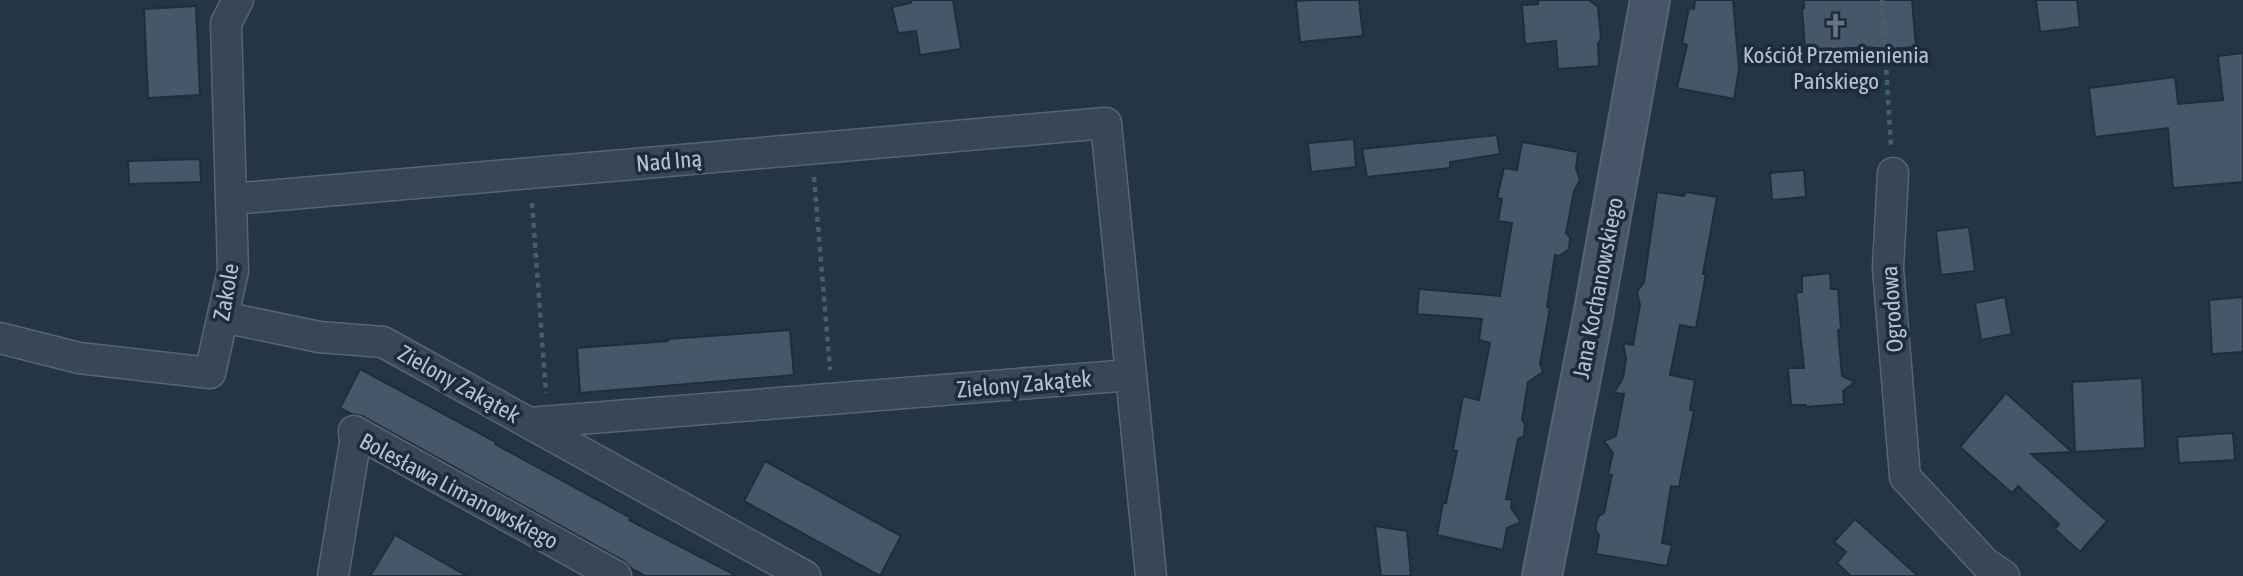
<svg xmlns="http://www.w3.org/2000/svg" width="2243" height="576" font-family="'Asap Condensed',sans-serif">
<rect width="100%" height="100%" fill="#243545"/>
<g fill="#46576a" stroke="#202d3c" stroke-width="2">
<polygon points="911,0 953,0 961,49 920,55 916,31 898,33 892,7 911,3"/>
<polygon points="1312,0 1359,0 1363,36 1300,42 1296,1"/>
<polygon points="1538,0 1589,0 1598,7 1601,39 1598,43 1599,66 1558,69 1556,41 1525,44 1522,5 1538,4"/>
<polygon points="1695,0 1733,0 1739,69 1734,99 1677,88 1687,45 1682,43 1689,8 1694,9"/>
<polygon points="1804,0 1912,0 1916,47 1889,49 1865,47 1805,51 1802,9 1804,8"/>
<polygon points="2036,0 2077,0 2080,27 2040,32"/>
<polygon points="196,6 200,95 148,98 144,9"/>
<polygon points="2243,53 2243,182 2173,188 2168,128 2095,137 2089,88 2175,77 2178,104 2223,100 2218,56"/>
<polygon points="1497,135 1500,154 1450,162 1450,168 1367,177 1362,149"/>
<polygon points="1354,139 1356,167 1311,172 1308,143"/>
<polygon points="1522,142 1578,152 1576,168 1580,180 1574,191 1566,233 1570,238 1569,249 1559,256 1555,255 1547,307 1550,308 1540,364 1543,372 1528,382 1522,420 1525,424 1524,436 1518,439 1506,499 1512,500 1511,508 1521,522 1507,528 1503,550 1437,535 1443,503 1446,503 1457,451 1453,450 1463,396 1479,400 1490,343 1479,340 1482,319 1417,314 1419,289 1500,296 1512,223 1498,221 1502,199 1497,198 1504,168 1517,170"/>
<polygon points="200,159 201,182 129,184 128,161"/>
<polygon points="1804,170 1806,197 1772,200 1770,173"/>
<polygon points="1657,192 1684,196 1686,192 1717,197 1703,274 1706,274 1696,328 1680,325 1670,375 1695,380 1690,410 1694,410 1679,487 1671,486 1662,543 1672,545 1667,566 1596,554 1599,535 1596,531 1596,523 1599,516 1604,513 1612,475 1608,474 1613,453 1604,441 1616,436 1624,394 1614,393 1623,378 1626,359 1623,343 1633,345 1640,305 1637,292 1644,282"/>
<polygon points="1969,227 1975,271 1941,275 1936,231"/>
<polygon points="1830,273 1831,289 1838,289 1841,329 1838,330 1842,376 1855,382 1843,391 1844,404 1806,407 1806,405 1791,405 1788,368 1804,368 1796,293 1802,292 1802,276"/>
<polygon points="2005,297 2012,334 1981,340 1975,303"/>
<polygon points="2243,297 2243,352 2212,354 2209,300"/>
<polygon points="790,330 794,375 580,393 577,348 668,341 668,339"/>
<polygon points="360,369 496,442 495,444 631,518 629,520 737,576 645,576 632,569 624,561 362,416 351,414 340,408"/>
<polygon points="2142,378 2145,448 2075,452 2072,382"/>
<polygon points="2006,393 2072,452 2031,454 2107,521 2080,552 2055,529 2059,524 2018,486 2012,493 1960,447"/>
<polygon points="2233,433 2235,460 2179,463 2177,437"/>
<polygon points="765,461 901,536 880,576 744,501"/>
<polygon points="1855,519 1918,576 1851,576 1837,563 1846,552 1834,542"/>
<polygon points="1375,526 1407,531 1411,576 1381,576"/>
<polygon points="395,535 467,576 370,576"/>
</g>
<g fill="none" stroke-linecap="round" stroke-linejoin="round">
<defs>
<g id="street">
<polyline points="1893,173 1888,268 1905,477 1985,563 2004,576"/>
<polyline points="232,199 1106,123 1151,576"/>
<polyline points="223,317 319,337 383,342 805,576"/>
<polyline points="0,338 79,358 210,373 233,271 226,23 238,0"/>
<polyline points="529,423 1131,375"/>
<polyline points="333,576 355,443 354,431 616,576"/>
</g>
<polyline id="secondary" points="1542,576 1593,316 1650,0"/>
</defs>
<use href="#street" stroke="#586472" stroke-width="33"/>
<use href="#secondary" stroke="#586472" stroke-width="42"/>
<g stroke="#456262" stroke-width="4.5" stroke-dasharray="5 5" stroke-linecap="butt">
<polyline points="1882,0 1891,146"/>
<polyline points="814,177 830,370"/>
<polyline points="532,203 546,393"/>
</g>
<use href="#street" stroke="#394655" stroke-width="30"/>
<use href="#secondary" stroke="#465568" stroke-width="38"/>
</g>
<defs>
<symbol id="church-bare" viewBox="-9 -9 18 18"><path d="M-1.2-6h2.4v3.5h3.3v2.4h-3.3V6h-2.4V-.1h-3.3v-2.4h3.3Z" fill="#6b7280" stroke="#1d2b3a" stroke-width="2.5" paint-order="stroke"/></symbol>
</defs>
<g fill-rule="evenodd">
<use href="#church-bare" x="1818" y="8" width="35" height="35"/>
</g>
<g text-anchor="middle" stroke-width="7" stroke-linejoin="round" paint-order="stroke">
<g font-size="23" fill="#b7c1ce" stroke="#1d2b3a">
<text x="1836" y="63">Kościół Przemienienia<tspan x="1836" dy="26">Pańskiego</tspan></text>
</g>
<g font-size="23" fill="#b7c1ce" stroke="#1d2b3a">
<text transform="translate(669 161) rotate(-5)" y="8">Nad Iną</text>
<text transform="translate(1598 288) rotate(-79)" y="8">Jana Kochanowskiego</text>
<text transform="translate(226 292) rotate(-80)" y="8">Zakole</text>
<text transform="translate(1892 309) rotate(-94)" y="8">Ogrodowa</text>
<text transform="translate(459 384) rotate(29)" y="8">Zielony Zakątek</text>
<text transform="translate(1024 384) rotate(-5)" y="8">Zielony Zakątek</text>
<text transform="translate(459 491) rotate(28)" y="8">Bolesława Limanowskiego</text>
</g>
</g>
</svg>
